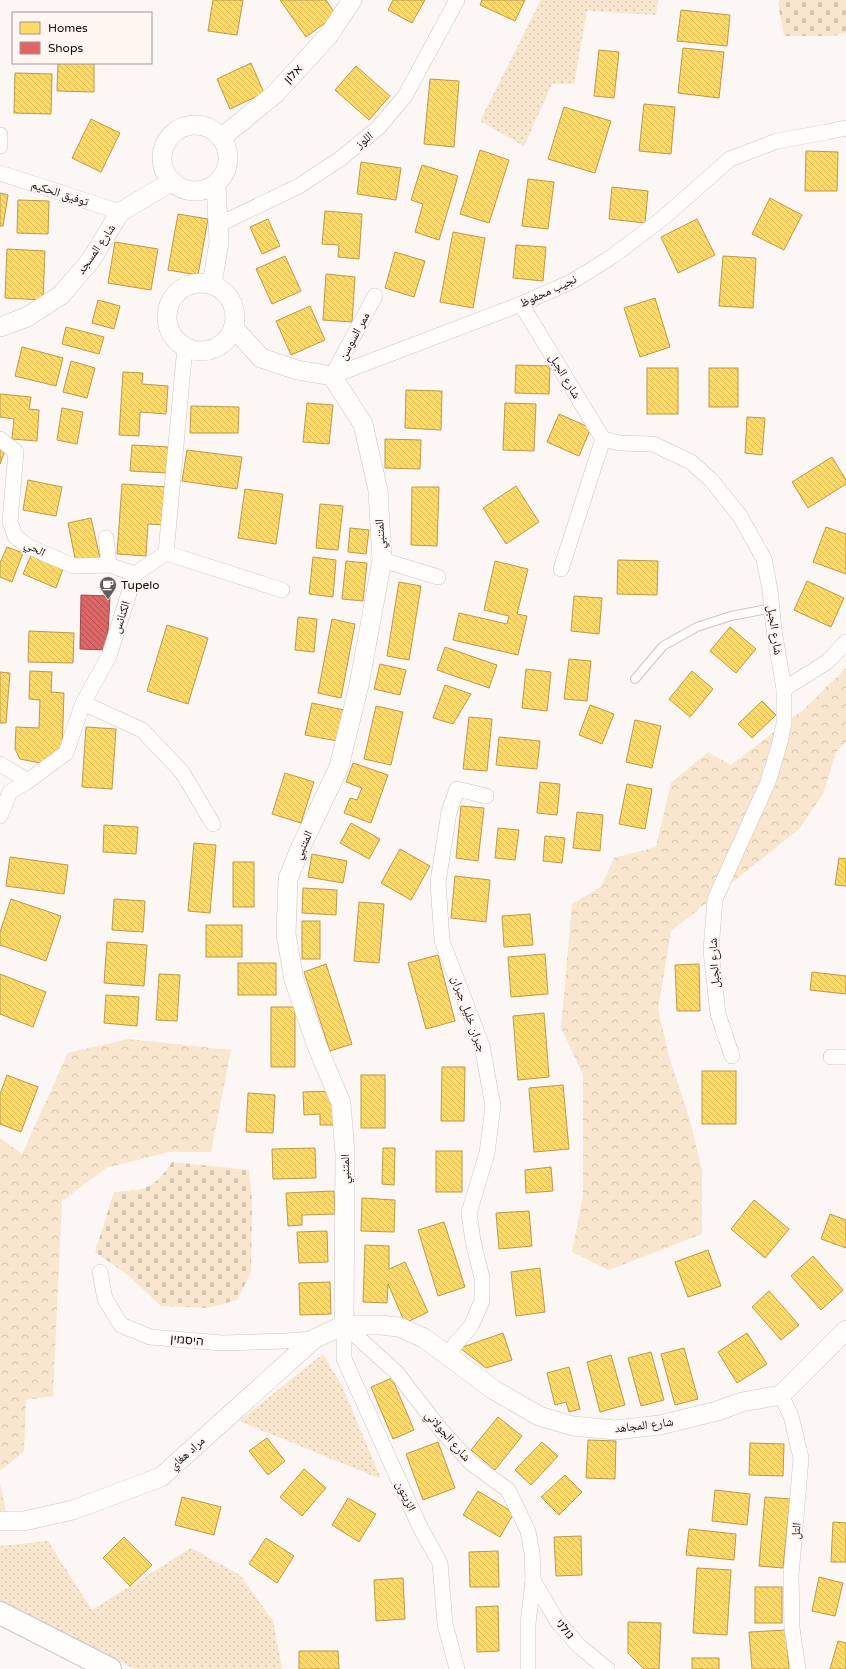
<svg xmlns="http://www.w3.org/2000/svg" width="846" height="1669" font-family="'Varela Round','Noto Naskh Arabic',Heebo,sans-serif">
<defs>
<pattern id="green-dots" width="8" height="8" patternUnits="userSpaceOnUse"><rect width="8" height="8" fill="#f8e7ce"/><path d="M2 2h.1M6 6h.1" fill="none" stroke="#d4c5b0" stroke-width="1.8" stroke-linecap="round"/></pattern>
<pattern id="forest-crowns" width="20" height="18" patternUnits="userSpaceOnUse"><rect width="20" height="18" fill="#f8e7ce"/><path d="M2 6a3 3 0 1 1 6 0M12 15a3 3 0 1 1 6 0" fill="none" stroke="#d4c5b0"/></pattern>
<pattern id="cemetery-stones" width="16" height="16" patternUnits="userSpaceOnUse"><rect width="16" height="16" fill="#f8e7ce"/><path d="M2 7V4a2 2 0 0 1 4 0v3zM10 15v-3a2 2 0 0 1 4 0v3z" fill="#d4c5b0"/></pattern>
<pattern id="homes-back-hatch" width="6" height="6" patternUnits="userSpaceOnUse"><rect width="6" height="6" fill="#ffd966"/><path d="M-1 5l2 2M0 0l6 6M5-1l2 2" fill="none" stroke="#dab957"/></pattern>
<pattern id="shops-back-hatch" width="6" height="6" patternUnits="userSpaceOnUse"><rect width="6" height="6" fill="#e06666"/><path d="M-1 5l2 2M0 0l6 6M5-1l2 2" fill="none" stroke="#b45252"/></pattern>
</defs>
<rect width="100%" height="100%" fill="#fcf6f4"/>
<g fill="url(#green-dots)">
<polygon points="541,0 658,0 656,15 587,11 574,84 552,84 524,146 480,121"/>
<polygon points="323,1354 342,1386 381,1479 239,1421"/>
<polygon points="48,1541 92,1610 191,1548 240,1575 273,1621 282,1669 135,1669 0,1603 0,1546"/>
</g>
<g fill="url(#forest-crowns)">
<polygon points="846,668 846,742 836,752 823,794 799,829 671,931 658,1009 669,1057 689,1117 702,1170 702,1234 609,1270 572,1252 583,1196 583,1075 561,1028 572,904 601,887 614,858 656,847 671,783 708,752 731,765 803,710"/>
<polygon points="128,1039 231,1050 211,1152 169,1152 106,1168 62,1201 53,1396 26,1400 24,1451 0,1471 0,1138 22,1154 68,1053"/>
<polygon points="0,1483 6,1511 0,1511"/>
</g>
<g fill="url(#cemetery-stones)">
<polygon points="780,0 846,0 846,33 833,36 784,36 778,3"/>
<path d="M172 1162 249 1170 252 1202 251 1272 237 1300 207 1308 161 1306 128 1275 95 1252 114 1192C146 1190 153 1190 172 1162Z"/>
</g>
<g fill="url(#homes-back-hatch)" stroke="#b89b4a">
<polygon points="213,0 243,0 237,35 208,31"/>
<polygon points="280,0 326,0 336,15 306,37"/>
<polygon points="393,0 425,0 412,23 388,10"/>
<polygon points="482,0 525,0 515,21 480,5"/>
<polygon points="681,10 730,15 727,46 677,41"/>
<polygon points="683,48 724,52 719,98 678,93"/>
<polygon points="599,50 619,52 614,98 594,96"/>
<polygon points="58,63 94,63 94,92 57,91"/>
<polygon points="251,63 264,93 230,109 217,79"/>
<polygon points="356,66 390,96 369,120 335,90"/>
<polygon points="15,73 52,74 51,114 14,113"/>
<polygon points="430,79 459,81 454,147 424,144"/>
<polygon points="644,104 675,107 671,154 639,151"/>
<polygon points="564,107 611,121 595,173 548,159"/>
<polygon points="91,119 120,133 101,172 72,158"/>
<polygon points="480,150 509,160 489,223 460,214"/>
<polygon points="806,151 838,152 837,191 805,191"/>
<polygon points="361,162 401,168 396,200 357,194"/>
<polygon points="422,165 458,176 439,240 415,232 423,204 411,200"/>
<polygon points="528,179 554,182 548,229 522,226"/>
<polygon points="612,187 648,191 645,223 609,219"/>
<polygon points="0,193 8,195 3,226 0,226"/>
<polygon points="770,198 802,215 784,250 752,234"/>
<polygon points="18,200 49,201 48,234 17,233"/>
<polygon points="325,211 362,214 359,259 338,257 339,245 322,244"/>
<polygon points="178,214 208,219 198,275 168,270"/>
<polygon points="268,219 280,246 262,254 250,227"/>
<polygon points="697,219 715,255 678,273 661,237"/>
<polygon points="453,232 485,238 473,308 440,302"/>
<polygon points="115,242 158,249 151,290 108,283"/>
<polygon points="516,245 546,247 543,281 513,278"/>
<polygon points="7,249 45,251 43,300 5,298"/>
<polygon points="395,252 425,261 414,297 385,288"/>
<polygon points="285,256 301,291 272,304 256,269"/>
<polygon points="723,256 756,258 753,308 719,306"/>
<polygon points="326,274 355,277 352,322 323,320"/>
<polygon points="655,298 670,347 640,357 624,308"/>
<polygon points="98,300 120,306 114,329 92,323"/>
<polygon points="310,306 325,340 291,355 276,321"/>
<polygon points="66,327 104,337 99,354 62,344"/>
<polygon points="22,347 63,358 56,386 15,376"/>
<polygon points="71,361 95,368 87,398 63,392"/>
<polygon points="516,365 550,366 549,394 515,393"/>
<rect x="647" y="368" width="31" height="46"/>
<rect x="709" y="368" width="29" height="39"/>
<polygon points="123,372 143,373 142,384 168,386 166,414 140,412 139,436 119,435"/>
<polygon points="406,390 442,391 441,430 405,428"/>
<polygon points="0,394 31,397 29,409 39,410 37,441 12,439 14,419 0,417"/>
<polygon points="307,403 333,405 329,444 303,442"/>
<polygon points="505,403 536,404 534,451 503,450"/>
<polygon points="191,406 239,407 238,433 190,433"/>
<polygon points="62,408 83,412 77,444 57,440"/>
<polygon points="559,414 591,428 579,456 547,442"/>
<polygon points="747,417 765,418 762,455 745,453"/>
<polygon points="385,439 421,440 420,469 385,468"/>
<polygon points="132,445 169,447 167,473 130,471"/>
<polygon points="0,446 6,448 0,464"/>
<polygon points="187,450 242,457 237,489 182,481"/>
<polygon points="832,457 846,480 846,484 808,508 792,482"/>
<polygon points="28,480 62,487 56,516 23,510"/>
<polygon points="122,484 168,487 166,525 148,524 146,556 117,554"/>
<polygon points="516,486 539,522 506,544 483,508"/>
<polygon points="412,487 439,487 437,546 411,545"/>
<polygon points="245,489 283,494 276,544 238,538"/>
<polygon points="320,504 343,506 338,550 316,548"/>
<polygon points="91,518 100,558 76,563 68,523"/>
<polygon points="826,527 846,534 846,574 813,562"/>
<polygon points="350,528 369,530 366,554 348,552"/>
<polygon points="7,547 23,553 12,582 0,577 0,563"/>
<polygon points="32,553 64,566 56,588 23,574"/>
<polygon points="313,557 336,560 333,597 309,594"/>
<polygon points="618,560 658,561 657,595 617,594"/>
<polygon points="346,561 367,563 363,601 342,599"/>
<polygon points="495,561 528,569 517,614 527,616 518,655 453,640 459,613 507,624 509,616 484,610"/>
<polygon points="807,581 844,598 831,627 794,610"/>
<polygon points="399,582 421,586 409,660 387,656"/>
<polygon points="574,596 602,598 599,634 571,631"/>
<polygon points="298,617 317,619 314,652 295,650"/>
<polygon points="332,619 355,624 341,698 318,693"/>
<polygon points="167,625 208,638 188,704 147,691"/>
<polygon points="730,627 756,649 736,673 710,651"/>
<polygon points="29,631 74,633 73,663 28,662"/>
<polygon points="445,647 497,665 489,688 437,670"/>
<polygon points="569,659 591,661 587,701 564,699"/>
<polygon points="380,664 406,670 400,695 374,689"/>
<polygon points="526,669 551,672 547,711 522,708"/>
<polygon points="30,671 52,672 51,692 64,693 62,751 45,764 20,759 15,749 16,727 39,728 40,700 29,699"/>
<polygon points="692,671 713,689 690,717 669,699"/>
<polygon points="0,672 10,673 6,723 0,723"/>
<polygon points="445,685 471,694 453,724 433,718"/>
<polygon points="762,701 776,715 752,738 738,724"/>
<polygon points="312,703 344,710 337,741 305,735"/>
<polygon points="590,705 614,714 602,744 579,735"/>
<polygon points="376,706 403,712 391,765 364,759"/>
<polygon points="469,717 492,719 487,771 463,769"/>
<polygon points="635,720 661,726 652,768 626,762"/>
<polygon points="86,727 116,729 112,789 82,787"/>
<polygon points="499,737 540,741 537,769 496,765"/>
<polygon points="353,763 388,775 371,823 344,813 350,798 357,800 362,788 346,782"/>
<polygon points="285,773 314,782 301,823 272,814"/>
<polygon points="540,782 560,784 557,815 537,813"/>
<polygon points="627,784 652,789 645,829 619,824"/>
<polygon points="461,806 484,808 478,861 456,858"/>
<polygon points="577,812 603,815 600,851 573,848"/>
<polygon points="351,823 380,839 369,859 340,843"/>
<polygon points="104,825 138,827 136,854 103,852"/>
<polygon points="498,828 519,830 515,860 495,858"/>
<polygon points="545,836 565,838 562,863 543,861"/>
<polygon points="194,843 216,845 210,913 188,911"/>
<polygon points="400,849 430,866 411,900 381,883"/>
<polygon points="312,854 347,861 343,883 308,877"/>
<polygon points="10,857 68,865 64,894 6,886"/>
<polygon points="839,858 846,859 846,886 835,885"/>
<rect x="233" y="862" width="21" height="45"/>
<polygon points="455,876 490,880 486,922 451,918"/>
<polygon points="303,888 337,890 336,915 302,913"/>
<polygon points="11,899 61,916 46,961 0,945 0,932"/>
<polygon points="114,899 145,901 143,932 112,930"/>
<polygon points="359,902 384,904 379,963 354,961"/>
<polygon points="530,914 533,945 504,947 502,916"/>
<rect x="302" y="921" width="18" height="38"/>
<rect x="206" y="925" width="36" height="32"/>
<polygon points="107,942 147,945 144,986 104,983"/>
<polygon points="545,954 548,994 511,997 508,957"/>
<polygon points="438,955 455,1021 426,1029 408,963"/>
<rect x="238" y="963" width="38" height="32"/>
<polygon points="326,964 352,1044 330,1051 304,972"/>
<polygon points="699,964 700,1011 677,1011 675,965"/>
<polygon points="812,972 846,976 846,994 810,990"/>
<polygon points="0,974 46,992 33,1027 0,1014"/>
<polygon points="159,974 180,975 177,1021 156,1020"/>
<polygon points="106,995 139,997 137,1026 104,1023"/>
<rect x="271" y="1007" width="24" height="60"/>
<polygon points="544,1013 549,1077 518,1080 513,1016"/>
<polygon points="442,1067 465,1067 464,1121 441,1121"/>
<rect x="702" y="1071" width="34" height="53"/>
<polygon points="7,1075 38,1087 21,1132 0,1124 0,1094"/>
<rect x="361" y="1075" width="24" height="53"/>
<polygon points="563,1085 569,1149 534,1152 529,1088"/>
<polygon points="333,1091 334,1125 320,1125 320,1114 304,1115 303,1092"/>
<polygon points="248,1093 275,1095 273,1133 246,1132"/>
<polygon points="315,1148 316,1178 273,1179 272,1149"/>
<polygon points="383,1148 395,1148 394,1185 382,1184"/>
<rect x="436" y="1151" width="26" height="41"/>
<polygon points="551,1167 553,1191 526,1193 525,1170"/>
<polygon points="334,1191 335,1214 302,1215 302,1225 288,1226 286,1193"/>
<polygon points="362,1198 395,1200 394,1232 361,1231"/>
<polygon points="754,1200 789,1229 765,1258 731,1229"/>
<polygon points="529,1211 532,1246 499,1249 496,1213"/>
<polygon points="830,1214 846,1220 846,1248 821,1239"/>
<polygon points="444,1222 465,1287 438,1296 418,1230"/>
<polygon points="327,1231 328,1262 299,1263 297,1232"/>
<polygon points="365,1245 389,1246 389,1269 405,1262 428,1312 405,1323 388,1284 387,1303 363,1302"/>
<polygon points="708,1250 721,1286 688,1297 675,1262"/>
<polygon points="813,1256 843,1290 821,1310 791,1276"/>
<polygon points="540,1268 545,1312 516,1316 511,1272"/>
<polygon points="330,1282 331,1314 300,1315 299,1283"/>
<polygon points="769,1291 799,1325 781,1340 752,1307"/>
<polygon points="503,1333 512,1360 486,1368 460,1348"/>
<polygon points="747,1333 767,1364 737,1383 718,1352"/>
<polygon points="684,1348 698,1399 675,1405 661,1354"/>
<polygon points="651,1352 664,1400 641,1406 628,1358"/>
<polygon points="611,1355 625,1405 600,1412 587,1362"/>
<polygon points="569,1367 580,1409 569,1412 566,1402 555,1405 547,1373"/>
<polygon points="392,1378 414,1430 393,1439 371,1387"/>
<polygon points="498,1417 522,1436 495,1470 471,1450"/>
<polygon points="267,1438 285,1461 268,1475 249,1451"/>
<polygon points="588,1440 616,1441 615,1479 586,1478"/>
<polygon points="438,1442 455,1488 423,1500 406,1454"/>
<polygon points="542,1442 558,1456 531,1485 515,1470"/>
<polygon points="750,1443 784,1444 783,1476 749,1475"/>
<polygon points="304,1469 326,1488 302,1516 280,1497"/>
<polygon points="565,1475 582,1492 559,1515 541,1497"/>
<polygon points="715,1490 750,1494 747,1525 712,1521"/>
<polygon points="478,1491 514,1513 500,1537 463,1515"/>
<polygon points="182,1497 221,1507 214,1535 175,1525"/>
<polygon points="765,1497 790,1499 783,1568 759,1566"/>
<polygon points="348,1498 376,1514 359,1542 332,1525"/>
<polygon points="833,1522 846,1523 846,1562 831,1562"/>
<polygon points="689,1529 736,1534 734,1560 686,1555"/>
<polygon points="581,1536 582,1575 556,1576 554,1537"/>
<polygon points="124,1537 152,1565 130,1586 103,1558"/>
<polygon points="266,1538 294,1556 277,1583 249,1564"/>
<polygon points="498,1551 499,1587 470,1587 469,1552"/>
<polygon points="697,1568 731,1570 727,1635 693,1633"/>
<polygon points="819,1577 843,1583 835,1616 812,1611"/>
<polygon points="403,1578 405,1619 376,1621 374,1580"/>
<rect x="755" y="1587" width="27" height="36"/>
<polygon points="498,1606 499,1651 477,1652 476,1607"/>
<polygon points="628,1622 661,1623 659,1669 644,1669 628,1653"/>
<polygon points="786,1630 789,1669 752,1669 749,1632"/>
<polygon points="838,1641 846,1643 846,1669 830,1669"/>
<polygon points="299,1651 338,1651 339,1669 299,1669"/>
<rect x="692" y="1658" width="27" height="11"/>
</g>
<polygon fill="url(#shops-back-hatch)" stroke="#a24b4a" points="81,595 110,596 107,650 80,649"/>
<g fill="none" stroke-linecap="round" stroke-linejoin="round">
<defs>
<polyline id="service" points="635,679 663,646 697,627 731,616 772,608"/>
<g id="minor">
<polyline points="0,135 0,146"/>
<polyline points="0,173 120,212"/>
<polyline points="218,225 299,186 340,159 378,128 405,96 457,0"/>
<polyline points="521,304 603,439 619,443 653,444 691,462 711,480 740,516 764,559 770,590 774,630 784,689 784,724 779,746 768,782 715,899 711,951 718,1014 732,1056"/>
<polyline points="332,376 521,304 573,281 613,256 663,218 730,159 777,141 827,132 846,128"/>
<polyline points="332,376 375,296"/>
<polyline points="0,439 16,452 10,522 15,536 29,547 74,566 109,565 135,574"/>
<polyline points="106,538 109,565"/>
<polyline points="166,553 282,590"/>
<polyline points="382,560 438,577"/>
<polyline points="561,569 603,439"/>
<polyline points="784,689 827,662 846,642"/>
<polyline points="83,703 142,730 182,772 213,824"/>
<polyline points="0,764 28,781"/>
<polyline points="0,816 10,792 28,781 66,753 83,703 109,656 135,574 166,553 185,347"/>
<polyline points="831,1057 846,1057"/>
<polyline points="100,1272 105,1299 121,1325 150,1337 222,1343 285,1341 314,1339"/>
<polyline points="344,1325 396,1372 441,1430 471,1463 508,1490 528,1531 532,1553 533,1580 528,1624 528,1669"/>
<polyline points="344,1325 344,1359 420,1527 440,1563 445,1624 457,1669"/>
<polyline points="447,1354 471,1326 482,1301 482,1278 473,1241 469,1213 487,1153 493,1106 482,1046 442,941 438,882 449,812 457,789 486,796"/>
<polyline points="781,1395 791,1416 801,1458 791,1575 792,1628 798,1669"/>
<polyline points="533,1580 557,1621 578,1645 607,1669"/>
</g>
<g id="tertiary">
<circle cx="195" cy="158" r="33"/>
<polyline points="221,138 275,94 329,35 352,0"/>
<circle cx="201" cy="317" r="34"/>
<polyline points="212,284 219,242 216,184"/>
<polyline points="0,327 27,317 61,295 91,260 120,212 171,182"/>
<polyline points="234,328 261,358 297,370 332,376 363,424 378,490 382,560 359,685 339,767 299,851 288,879 286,934 294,980 317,1046 341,1103 345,1154 344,1325"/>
<polyline points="0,1521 24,1521 73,1510 161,1477 314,1339 344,1325 380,1325 399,1327 424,1338 494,1390 539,1416 573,1426 615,1430 660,1425 717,1411 742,1402 781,1395 846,1330"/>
</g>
<polyline id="secondary" points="0,1613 110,1669"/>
</defs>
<use href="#service" stroke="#cbc6c4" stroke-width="10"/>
<use href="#minor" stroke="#cbc6c4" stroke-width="16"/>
<use href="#tertiary" stroke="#cbc6c4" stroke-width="20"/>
<use href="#secondary" stroke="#cbc6c4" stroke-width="24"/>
<use href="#service" stroke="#fffefd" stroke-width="8"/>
<use href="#minor" stroke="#fffefd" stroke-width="15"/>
<use href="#tertiary" stroke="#fffefd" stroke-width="19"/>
<use href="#secondary" stroke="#fffefd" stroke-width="22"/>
</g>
<defs>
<symbol id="cafe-pin" viewBox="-11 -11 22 30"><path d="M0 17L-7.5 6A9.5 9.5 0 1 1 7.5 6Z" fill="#635d5c" stroke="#fff5f1"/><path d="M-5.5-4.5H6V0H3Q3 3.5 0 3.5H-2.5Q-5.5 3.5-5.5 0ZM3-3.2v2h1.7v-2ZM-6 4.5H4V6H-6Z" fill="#fff"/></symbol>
</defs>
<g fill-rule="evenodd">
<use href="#cafe-pin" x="98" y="575" width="20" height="27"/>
</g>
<g text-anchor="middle" stroke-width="4" stroke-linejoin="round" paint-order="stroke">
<g font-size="12" fill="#110b0a" stroke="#fff5f1">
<text transform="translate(293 74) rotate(-47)" y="4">אלון</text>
<text transform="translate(364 140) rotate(-39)" y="4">اللوز</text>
<text transform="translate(60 193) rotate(18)" y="4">توفيق الحكيم</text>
<text transform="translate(96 249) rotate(-55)" y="4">شارع المسجد</text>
<text transform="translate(548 291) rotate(-25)" y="4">نجيب محفوظ</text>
<text transform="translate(354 336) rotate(-62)" y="4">ممر السوسن</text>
<text transform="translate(565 376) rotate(59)" y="4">شارع الجبل</text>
<text transform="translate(380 534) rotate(-93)" y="4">المتنبي</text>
<text transform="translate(35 548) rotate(28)" y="4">الحي</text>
<text transform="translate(121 617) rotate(-72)" y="4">الكنائس</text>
<text transform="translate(775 630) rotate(82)" y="4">شارع الجبل</text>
<text transform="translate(303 845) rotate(-66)" y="4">المتنبي</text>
<text transform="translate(714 963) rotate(-93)" y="4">شارع الجبل</text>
<text transform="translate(469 1014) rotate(70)" y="4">جبران خليل جبران</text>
<text transform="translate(345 1169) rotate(-90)" y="4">المتنبي</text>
<text transform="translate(187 1340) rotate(5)" y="4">היסמין</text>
<text transform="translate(644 1425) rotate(-7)" y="4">شارع المجاهد</text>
<text transform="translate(448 1436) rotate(49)" y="4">شارع الجولاني</text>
<text transform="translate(187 1453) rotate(-42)" y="4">مراد هغاي</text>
<text transform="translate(406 1496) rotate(65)" y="4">الزيتون</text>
<text transform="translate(796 1531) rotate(-85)" y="4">التل</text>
<text transform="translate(565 1629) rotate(51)" y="4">גולני</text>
</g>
<g font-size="12" fill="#110b0a" stroke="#fff5f1" text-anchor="start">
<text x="121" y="589">Tupelo</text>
</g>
</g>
<rect x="12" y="12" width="140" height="52" fill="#fff5f1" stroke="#a09795"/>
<rect x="20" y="22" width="20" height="12" fill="#ffd966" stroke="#a09795"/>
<text x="48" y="32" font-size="12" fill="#110b0a">Homes</text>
<rect x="20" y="42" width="20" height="12" fill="#e06666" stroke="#a09795"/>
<text x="48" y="52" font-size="12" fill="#110b0a">Shops</text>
</svg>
